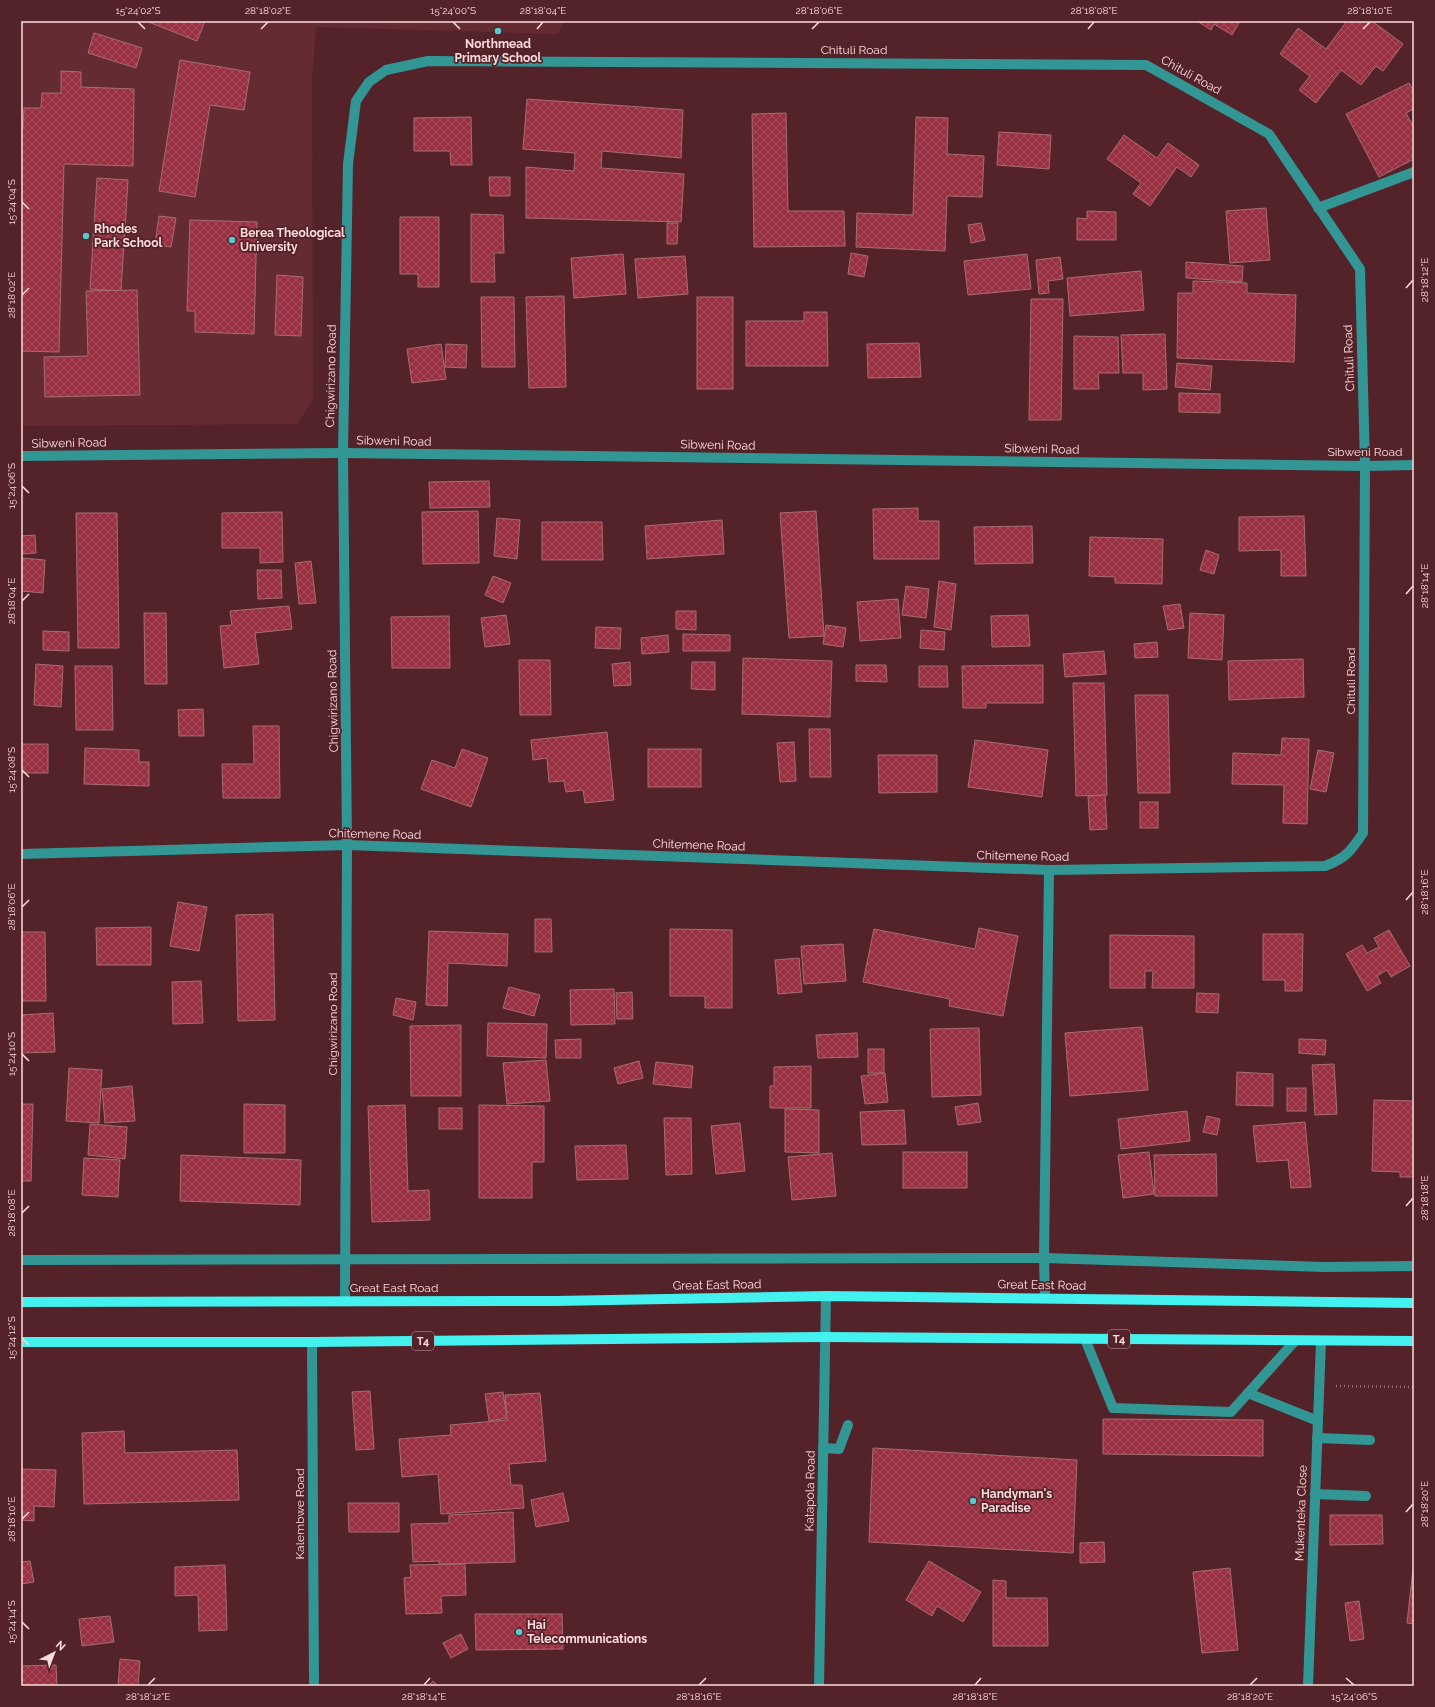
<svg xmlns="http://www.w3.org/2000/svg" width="1435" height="1707" font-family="Raleway,sans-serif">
<defs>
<pattern id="building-cross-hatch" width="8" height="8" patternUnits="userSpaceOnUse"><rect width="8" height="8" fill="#993042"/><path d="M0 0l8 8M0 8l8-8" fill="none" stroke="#a84d5d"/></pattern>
</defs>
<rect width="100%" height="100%" fill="#542229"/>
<polygon fill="#642b33" points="21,21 564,21 558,34 316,27 312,79 313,400 297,424 21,426"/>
<g fill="url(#building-cross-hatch)" stroke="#a76d72">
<polygon points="146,21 205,21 197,41"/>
<polygon points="1197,21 1240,21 1232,35 1214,24 1211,30"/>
<polygon points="1347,21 1372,21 1403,44 1383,71 1376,66 1361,85 1341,70 1316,103 1299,90 1310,76 1280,54 1298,28 1326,49"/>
<polygon points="94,33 142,48 136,68 88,53"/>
<polygon points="180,60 250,72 244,110 210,105 195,197 159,191"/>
<polygon points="61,71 81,72 81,87 134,89 133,166 64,164 59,352 21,351 21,127 23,127 24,108 41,108 42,93 61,93"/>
<polygon points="1409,83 1414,92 1414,109 1406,113 1414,128 1414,159 1379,177 1346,114"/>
<polygon points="527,99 683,110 681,158 602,151 601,168 684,174 681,222 526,218 526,167 574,171 575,153 523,149"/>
<polygon points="786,113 788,211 844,211 845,246 754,247 752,114"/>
<polygon points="471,117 472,165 451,165 450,151 414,151 414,118"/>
<polygon points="916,117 948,118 947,154 984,156 982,197 947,196 945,251 856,247 857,213 913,215"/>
<polygon points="999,132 1051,135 1049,169 997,165"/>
<polygon points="1124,135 1157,158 1168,143 1199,165 1191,177 1177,167 1150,206 1133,194 1141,183 1107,159"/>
<polygon points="489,177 510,177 510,196 490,196"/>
<polygon points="97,178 128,180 121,291 90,289"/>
<polygon points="1266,208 1270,260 1230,263 1226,211"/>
<polygon points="1087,211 1116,212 1116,240 1077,240 1077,218 1087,219"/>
<polygon points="471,214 503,215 504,253 494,253 495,282 471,282"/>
<polygon points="159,216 176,218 171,247 155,244"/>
<polygon points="400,217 439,217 439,287 418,287 418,274 400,274"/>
<polygon points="190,220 257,222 254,334 195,332 195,311 187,311"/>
<polygon points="667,223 678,223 677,244 667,244"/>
<polygon points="981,223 985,240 971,243 968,225"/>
<polygon points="851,253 868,256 864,277 848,274"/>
<polygon points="623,254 626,294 574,298 571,258"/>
<polygon points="1027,254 1031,289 968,295 964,261"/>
<polygon points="685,256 688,294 638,298 635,259"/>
<polygon points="1060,257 1063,279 1048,281 1049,293 1039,294 1036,260"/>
<polygon points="1186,262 1243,266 1242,282 1186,278"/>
<polygon points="1141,271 1144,310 1070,316 1067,278"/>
<polygon points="277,275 303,277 301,336 275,335"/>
<polygon points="1193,281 1247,283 1247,293 1296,295 1294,362 1177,358 1178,293 1193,293"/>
<polygon points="137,290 140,395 45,397 44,357 88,356 86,291"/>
<polygon points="564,296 566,387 529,388 526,297"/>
<polygon points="481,297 514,297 515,367 482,367"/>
<rect x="697" y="297" width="36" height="92"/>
<polygon points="1031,299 1063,299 1061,420 1029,420"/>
<polygon points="804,312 827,312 828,366 746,366 746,321 804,321"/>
<polygon points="1165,334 1167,389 1143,390 1143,373 1123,373 1121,335"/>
<polygon points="1074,336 1118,337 1119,373 1098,373 1099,389 1074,389"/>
<polygon points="919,343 921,377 868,378 867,344"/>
<polygon points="441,344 446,379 412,383 407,349"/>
<polygon points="446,344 467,345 466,368 445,367"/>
<polygon points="1177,363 1212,366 1210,390 1175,387"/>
<polygon points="1179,393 1220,394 1220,413 1179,412"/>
<polygon points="489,481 490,507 430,508 429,482"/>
<polygon points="918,508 918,521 939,521 939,559 874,559 873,509"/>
<polygon points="478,511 479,563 423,564 422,512"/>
<polygon points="816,511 824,636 789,638 780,513"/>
<polygon points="282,512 283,562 260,563 260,548 222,548 222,513"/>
<polygon points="76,513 117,513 119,648 78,648"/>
<polygon points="1304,516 1306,576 1281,576 1281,550 1239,551 1239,517"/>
<polygon points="497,518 520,520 517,559 494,556"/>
<polygon points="722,520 724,554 647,559 645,526"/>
<polygon points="542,522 602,522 603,560 542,560"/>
<polygon points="1032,526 1033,563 975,564 974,527"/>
<polygon points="35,535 36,553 21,554 21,536"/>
<polygon points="1090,537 1163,539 1162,584 1115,583 1115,577 1089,576"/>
<polygon points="1206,550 1219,555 1214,574 1200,570"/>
<polygon points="21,558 45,560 43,593 21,591"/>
<polygon points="311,561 316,603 299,604 295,563"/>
<polygon points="257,570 281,570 282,598 258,599"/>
<polygon points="493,576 511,583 503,603 485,595"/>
<polygon points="939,581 956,584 951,630 934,627"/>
<polygon points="906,586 929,589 926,618 902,615"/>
<polygon points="898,599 901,638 860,641 857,602"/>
<polygon points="1180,604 1184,628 1168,630 1163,606"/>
<polygon points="289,606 292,629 255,633 259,664 224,668 220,626 232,625 230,611"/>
<polygon points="676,611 696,611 696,630 676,629"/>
<polygon points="144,613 166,613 167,684 145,684"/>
<polygon points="1190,613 1224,615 1222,660 1188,658"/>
<polygon points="506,615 510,644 485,647 481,618"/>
<polygon points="1028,615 1030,646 992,647 991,616"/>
<polygon points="449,616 450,668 392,668 391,617"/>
<polygon points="826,625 846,628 843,647 823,644"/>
<polygon points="596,627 621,628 620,649 595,648"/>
<polygon points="921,630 945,632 944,650 920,648"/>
<polygon points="43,631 69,632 69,651 43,650"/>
<polygon points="683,634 730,635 730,651 683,651"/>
<polygon points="668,635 669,652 642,654 641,638"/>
<polygon points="1157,642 1158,657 1135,658 1134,644"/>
<polygon points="1104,651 1106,674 1065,677 1063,654"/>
<polygon points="743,658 832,661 830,717 742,714"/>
<polygon points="1303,659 1304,697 1229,700 1228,661"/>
<polygon points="519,660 550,660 551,715 520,715"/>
<polygon points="630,662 631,685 614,686 612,664"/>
<polygon points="692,662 715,662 715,690 691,689"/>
<polygon points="36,664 63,666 61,707 34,705"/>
<polygon points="856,665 886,665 887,682 856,681"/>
<polygon points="1043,665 1043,703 986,703 986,708 963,708 962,666"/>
<polygon points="75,666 112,666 113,730 76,730"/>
<polygon points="919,666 947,666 948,687 919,687"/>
<polygon points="1073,683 1104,683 1107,795 1076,796"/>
<polygon points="1135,695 1168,695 1170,793 1138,793"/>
<polygon points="203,709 204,736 179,736 178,710"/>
<polygon points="253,726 279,726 280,798 223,798 222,764 254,764"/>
<polygon points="809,729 830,729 831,777 810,777"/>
<polygon points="607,732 614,800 585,803 583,790 566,792 564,781 549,782 547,758 533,760 531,740"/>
<polygon points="1282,738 1309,739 1307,824 1283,823 1284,785 1232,784 1233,753 1281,755"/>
<polygon points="975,740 1048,750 1042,797 968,787"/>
<polygon points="794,742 796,781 780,782 777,743"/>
<rect x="21" y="744" width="27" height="29"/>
<polygon points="85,748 139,750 139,762 149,762 149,786 84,784"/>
<polygon points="462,749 488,758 471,807 421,789 432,760 455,768"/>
<rect x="648" y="749" width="53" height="38"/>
<polygon points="1318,750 1334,753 1326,792 1310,789"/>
<polygon points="878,755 937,755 937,792 879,793"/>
<polygon points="1105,795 1107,829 1090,830 1088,796"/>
<rect x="1140" y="802" width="18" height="26"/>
<polygon points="178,902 207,907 199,951 170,946"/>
<polygon points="273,914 275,1020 238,1021 236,915"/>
<polygon points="535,919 551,919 552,952 535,952"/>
<polygon points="151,927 151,965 97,965 96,928"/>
<polygon points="979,928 1018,936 1003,1016 949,1006 950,999 863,982 874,929 975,949"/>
<polygon points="670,929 732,930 732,1008 705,1008 705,996 670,996"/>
<polygon points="1389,930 1410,966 1391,977 1387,970 1377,976 1381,983 1367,991 1346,954 1362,945 1367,953 1379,947 1374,938"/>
<polygon points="429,931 508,934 507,966 448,963 447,1006 426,1005"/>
<polygon points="21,932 45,932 46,1001 22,1001"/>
<polygon points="1263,934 1303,934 1302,991 1285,991 1285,980 1263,980"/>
<polygon points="1110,935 1194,936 1194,988 1152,988 1153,971 1145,971 1145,988 1110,988"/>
<polygon points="843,944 846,981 804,984 801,946"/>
<polygon points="799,958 802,992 778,994 775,960"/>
<polygon points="201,981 203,1023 173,1024 172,982"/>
<polygon points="509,987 540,995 534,1016 503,1008"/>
<polygon points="614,989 615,1024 571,1025 570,990"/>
<polygon points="632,992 633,1019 617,1019 616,993"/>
<polygon points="1197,993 1219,994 1218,1013 1196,1012"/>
<polygon points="396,998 416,1002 413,1020 393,1015"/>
<polygon points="53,1013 55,1052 21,1053 21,1015"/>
<polygon points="488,1023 547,1024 546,1058 487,1056"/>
<polygon points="461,1025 461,1096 411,1096 410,1026"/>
<polygon points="1142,1027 1148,1090 1070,1096 1065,1033"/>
<polygon points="979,1028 981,1095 932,1097 930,1029"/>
<polygon points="857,1033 858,1057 818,1058 816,1035"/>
<polygon points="581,1039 581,1058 556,1058 555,1040"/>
<polygon points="1299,1039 1326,1040 1325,1055 1299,1053"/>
<rect x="868" y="1049" width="16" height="24"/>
<polygon points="546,1060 550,1101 507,1104 503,1063"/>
<polygon points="639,1061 643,1078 618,1084 614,1068"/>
<polygon points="656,1062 693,1066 691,1088 653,1084"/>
<polygon points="1334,1064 1337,1114 1315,1115 1312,1065"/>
<polygon points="811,1066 811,1108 770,1108 770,1086 774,1086 774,1067"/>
<polygon points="69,1068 102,1070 99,1123 66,1121"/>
<polygon points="1237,1072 1273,1074 1273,1106 1236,1105"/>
<polygon points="885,1073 888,1102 865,1104 861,1076"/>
<polygon points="132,1086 135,1121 105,1123 102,1089"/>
<rect x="1287" y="1088" width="19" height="23"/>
<polygon points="1374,1100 1414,1101 1414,1177 1400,1177 1400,1172 1372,1171"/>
<polygon points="978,1103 981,1122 958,1125 955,1107"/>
<polygon points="21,1104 33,1104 31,1181 21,1181"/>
<polygon points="244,1104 285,1105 285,1153 244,1153"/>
<polygon points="405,1105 408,1191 429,1190 430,1220 372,1222 368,1106"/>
<polygon points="479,1105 544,1106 544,1162 532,1162 532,1198 479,1198"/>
<rect x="439" y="1108" width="23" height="21"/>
<polygon points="785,1109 819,1110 819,1153 785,1152"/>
<polygon points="904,1110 906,1144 862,1145 860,1112"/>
<polygon points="1187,1111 1190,1141 1121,1149 1118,1119"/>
<polygon points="1207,1116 1220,1119 1217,1135 1203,1132"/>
<polygon points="664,1118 691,1118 692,1174 666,1175"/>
<polygon points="1305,1122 1311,1187 1291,1188 1288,1160 1257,1162 1253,1126"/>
<polygon points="740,1123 745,1171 716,1174 711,1126"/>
<polygon points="90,1124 127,1127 125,1159 88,1155"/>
<polygon points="626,1145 628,1179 577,1180 575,1146"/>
<rect x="903" y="1152" width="64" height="36"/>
<polygon points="1149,1152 1154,1194 1123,1198 1118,1155"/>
<polygon points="832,1153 836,1196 792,1200 788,1157"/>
<polygon points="1216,1154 1217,1196 1155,1196 1154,1155"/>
<polygon points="181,1155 301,1160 300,1205 180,1201"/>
<polygon points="84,1158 120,1160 118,1197 82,1195"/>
<polygon points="370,1391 374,1449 356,1450 352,1392"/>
<polygon points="503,1392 507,1418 489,1421 485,1394"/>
<polygon points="540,1393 546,1461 509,1464 511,1485 522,1485 524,1508 441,1514 438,1474 402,1477 399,1439 451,1435 450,1425 507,1420 505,1395"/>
<polygon points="1103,1419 1263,1420 1263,1456 1103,1454"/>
<polygon points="124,1431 125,1453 237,1450 239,1500 84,1504 82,1433"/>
<polygon points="873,1448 1077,1460 1073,1553 869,1542"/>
<polygon points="21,1469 56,1470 54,1507 34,1506 34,1521 21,1520"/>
<polygon points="563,1493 569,1521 536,1527 531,1500"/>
<polygon points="348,1503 399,1503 399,1532 349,1532"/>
<polygon points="513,1512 515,1562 439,1564 439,1561 413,1562 411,1524 449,1523 449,1515"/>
<polygon points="1330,1515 1382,1515 1383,1544 1330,1545"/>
<polygon points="1104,1542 1105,1562 1080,1563 1080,1543"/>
<polygon points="1414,1560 1414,1624 1407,1623"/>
<polygon points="30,1561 34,1582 21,1584 21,1562"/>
<polygon points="929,1561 981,1592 963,1622 937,1606 932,1616 906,1600"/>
<polygon points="465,1564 466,1595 441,1596 442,1613 406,1614 404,1578 411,1577 410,1565"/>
<polygon points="225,1565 227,1630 199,1631 198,1595 175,1596 175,1567"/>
<polygon points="1230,1568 1238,1650 1202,1653 1193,1572"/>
<polygon points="993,1580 1006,1581 1006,1598 1047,1598 1048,1646 993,1646"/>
<polygon points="1359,1601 1364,1639 1350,1641 1345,1603"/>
<polygon points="475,1614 562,1614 563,1649 476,1650"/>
<polygon points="110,1616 114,1642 82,1646 79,1619"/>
<polygon points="461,1634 468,1649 451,1658 443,1643"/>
<polygon points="120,1659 140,1661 138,1686 118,1686"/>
<polygon points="56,1665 57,1686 21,1686 21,1666"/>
<polygon points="433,1681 438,1686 428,1686"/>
</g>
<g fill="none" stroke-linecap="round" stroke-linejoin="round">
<polyline stroke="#976c71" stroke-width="2.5" stroke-dasharray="1 3" stroke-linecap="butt" points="1336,1386 1414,1387"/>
<g stroke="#329695" stroke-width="10">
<polyline points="1318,208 1414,172"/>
<polyline points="21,456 343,453 1365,466 1414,465"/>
<path d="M21 854 347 845 1049 870 1325 866C1346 858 1351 851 1363 833L1365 466 1360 269 1269 134 1146 65 428 61 386 70 369 82 356 101 348 164 343 453 347 845 345 1301"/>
<polyline points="21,1260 1044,1258 1325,1267 1414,1266"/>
<polyline points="1045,1298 1044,1258 1049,870"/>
<polyline points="1085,1339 1113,1408 1231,1412 1294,1342"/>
<polyline points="312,1342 314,1686"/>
<polyline points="1248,1393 1318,1421"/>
<polyline points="1317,1438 1370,1440"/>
<polyline points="823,1448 839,1449 848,1425"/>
<polyline points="1315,1494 1366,1496"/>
<polyline points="819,1686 826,1296"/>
<polyline points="1308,1686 1321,1341"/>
</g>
<g stroke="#43f1ef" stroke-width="10">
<polyline points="21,1302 555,1301 826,1296 1414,1303"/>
<polyline points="21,1342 312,1342 825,1337 1414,1341"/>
</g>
</g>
<path fill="none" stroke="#fddcdd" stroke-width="1.5" d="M138 22 145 29M453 22 460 29M261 29 268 22M537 29 543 22M812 29 819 22M1088 29 1094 22M1363 29 1370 22M22 202 29 209M1406 288 1413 280M22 295 29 288M22 486 29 493M1406 594 1413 586M22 601 29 594M22 770 29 777M1406 900 1413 892M22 907 29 900M22 1054 29 1061M1406 1206 1413 1198M22 1213 29 1206M22 1338 29 1345M1406 1512 1413 1504M22 1519 29 1512M22 1622 29 1629M1346 1678 1354 1685M148 1685 155 1678M424 1685 430 1678M699 1685 706 1678M975 1685 981 1678M1250 1685 1257 1678"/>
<g fill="#52cdcb" stroke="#542229" stroke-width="1.5">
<circle cx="498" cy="31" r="4"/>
<circle cx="86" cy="236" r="4"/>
<circle cx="232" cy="240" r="4"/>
<circle cx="973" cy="1501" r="4"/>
<circle cx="519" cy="1632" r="4"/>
</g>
<g text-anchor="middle" stroke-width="3.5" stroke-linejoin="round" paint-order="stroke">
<g fill="#542229" stroke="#caa4a7" stroke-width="1">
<rect x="1108" y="1330" width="22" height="18" rx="3"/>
<rect x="412" y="1332" width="22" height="18" rx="3"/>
</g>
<g font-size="11" font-weight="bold" fill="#fddcdd">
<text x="1119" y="1343">T4</text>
<text x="423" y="1345">T4</text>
</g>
<g font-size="12" font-weight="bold" fill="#fddcdd" stroke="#542229" text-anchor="start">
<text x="498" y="48" text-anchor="middle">Northmead<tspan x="498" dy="14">Primary School</tspan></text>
<text x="94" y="233">Rhodes<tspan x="94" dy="14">Park School</tspan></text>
<text x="240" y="237">Berea Theological<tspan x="240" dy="14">University</tspan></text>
<text x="981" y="1498">Handyman's<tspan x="981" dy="14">Paradise</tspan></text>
<text x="527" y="1629">Hai<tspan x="527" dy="14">Telecommunications</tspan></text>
</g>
<g font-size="12" fill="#fddcdd" stroke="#542229">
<text x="854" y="54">Chituli Road</text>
<text transform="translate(1191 75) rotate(29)" y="4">Chituli Road</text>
<text transform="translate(1349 358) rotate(-92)" y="4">Chituli Road</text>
<text transform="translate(331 376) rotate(-89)" y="4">Chigwirizano Road</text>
<text transform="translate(394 441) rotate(1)" y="4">Sibweni Road</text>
<text transform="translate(69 443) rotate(-1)" y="4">Sibweni Road</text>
<text transform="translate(718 445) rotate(1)" y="4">Sibweni Road</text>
<text transform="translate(1042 449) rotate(1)" y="4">Sibweni Road</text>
<text x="1365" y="456">Sibweni Road</text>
<text transform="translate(1351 681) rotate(-90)" y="4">Chituli Road</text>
<text transform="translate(333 701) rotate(-91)" y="4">Chigwirizano Road</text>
<text transform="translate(375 834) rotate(1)" y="4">Chitemene Road</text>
<text transform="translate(699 845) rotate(2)" y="4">Chitemene Road</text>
<text transform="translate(1023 856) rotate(1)" y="4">Chitemene Road</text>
<text transform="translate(333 1024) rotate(-90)" y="4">Chigwirizano Road</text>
<text transform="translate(717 1285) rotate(-1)" y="4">Great East Road</text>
<text transform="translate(1042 1285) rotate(1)" y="4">Great East Road</text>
<text x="394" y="1292">Great East Road</text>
<text transform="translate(810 1491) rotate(-89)" y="4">Katapola Road</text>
<text transform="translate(1301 1513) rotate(-88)" y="4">Mukenteka Close</text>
<text transform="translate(300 1514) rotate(-90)" y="4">Kalembwe Road</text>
</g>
</g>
<rect width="1435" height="1707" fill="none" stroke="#542229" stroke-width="44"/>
<g transform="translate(54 1653) rotate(42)" stroke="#542229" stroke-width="3" paint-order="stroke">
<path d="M0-3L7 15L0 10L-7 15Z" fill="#fddcdd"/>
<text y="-6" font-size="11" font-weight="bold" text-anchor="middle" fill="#fddcdd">N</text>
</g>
<rect x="22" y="22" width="1391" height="1663" fill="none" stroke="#fddcdd" stroke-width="1.5"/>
<g font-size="10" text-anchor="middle" fill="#fddcdd">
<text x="138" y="14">15°24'02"S</text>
<text x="268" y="14">28°18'02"E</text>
<text x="453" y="14">15°24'00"S</text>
<text x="543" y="14">28°18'04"E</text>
<text x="819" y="14">28°18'06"E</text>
<text x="1094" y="14">28°18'08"E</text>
<text x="1370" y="14">28°18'10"E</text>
<text transform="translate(11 202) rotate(-90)" y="4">15°24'04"S</text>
<text transform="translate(1424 280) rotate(-90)" y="4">28°18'12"E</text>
<text transform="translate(11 295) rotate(-90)" y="4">28°18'02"E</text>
<text transform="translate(11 486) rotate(-90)" y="4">15°24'06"S</text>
<text transform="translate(1424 586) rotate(-90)" y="4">28°18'14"E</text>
<text transform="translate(11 601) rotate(-90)" y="4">28°18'04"E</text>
<text transform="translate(11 770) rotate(-90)" y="4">15°24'08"S</text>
<text transform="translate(1424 892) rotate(-90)" y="4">28°18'16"E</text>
<text transform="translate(11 907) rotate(-90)" y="4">28°18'06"E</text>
<text transform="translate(11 1054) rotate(-90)" y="4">15°24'10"S</text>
<text transform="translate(1424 1198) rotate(-90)" y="4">28°18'18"E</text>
<text transform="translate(11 1213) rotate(-90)" y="4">28°18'08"E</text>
<text transform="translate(11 1338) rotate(-90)" y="4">15°24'12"S</text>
<text transform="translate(1424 1504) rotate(-90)" y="4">28°18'20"E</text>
<text transform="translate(11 1519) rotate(-90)" y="4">28°18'10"E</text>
<text transform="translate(11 1622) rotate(-90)" y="4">15°24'14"S</text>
<text x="148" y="1700">28°18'12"E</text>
<text x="424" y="1700">28°18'14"E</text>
<text x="699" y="1700">28°18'16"E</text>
<text x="975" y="1700">28°18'18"E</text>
<text x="1250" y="1700">28°18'20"E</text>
<text x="1354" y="1700">15°24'06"S</text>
</g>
</svg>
